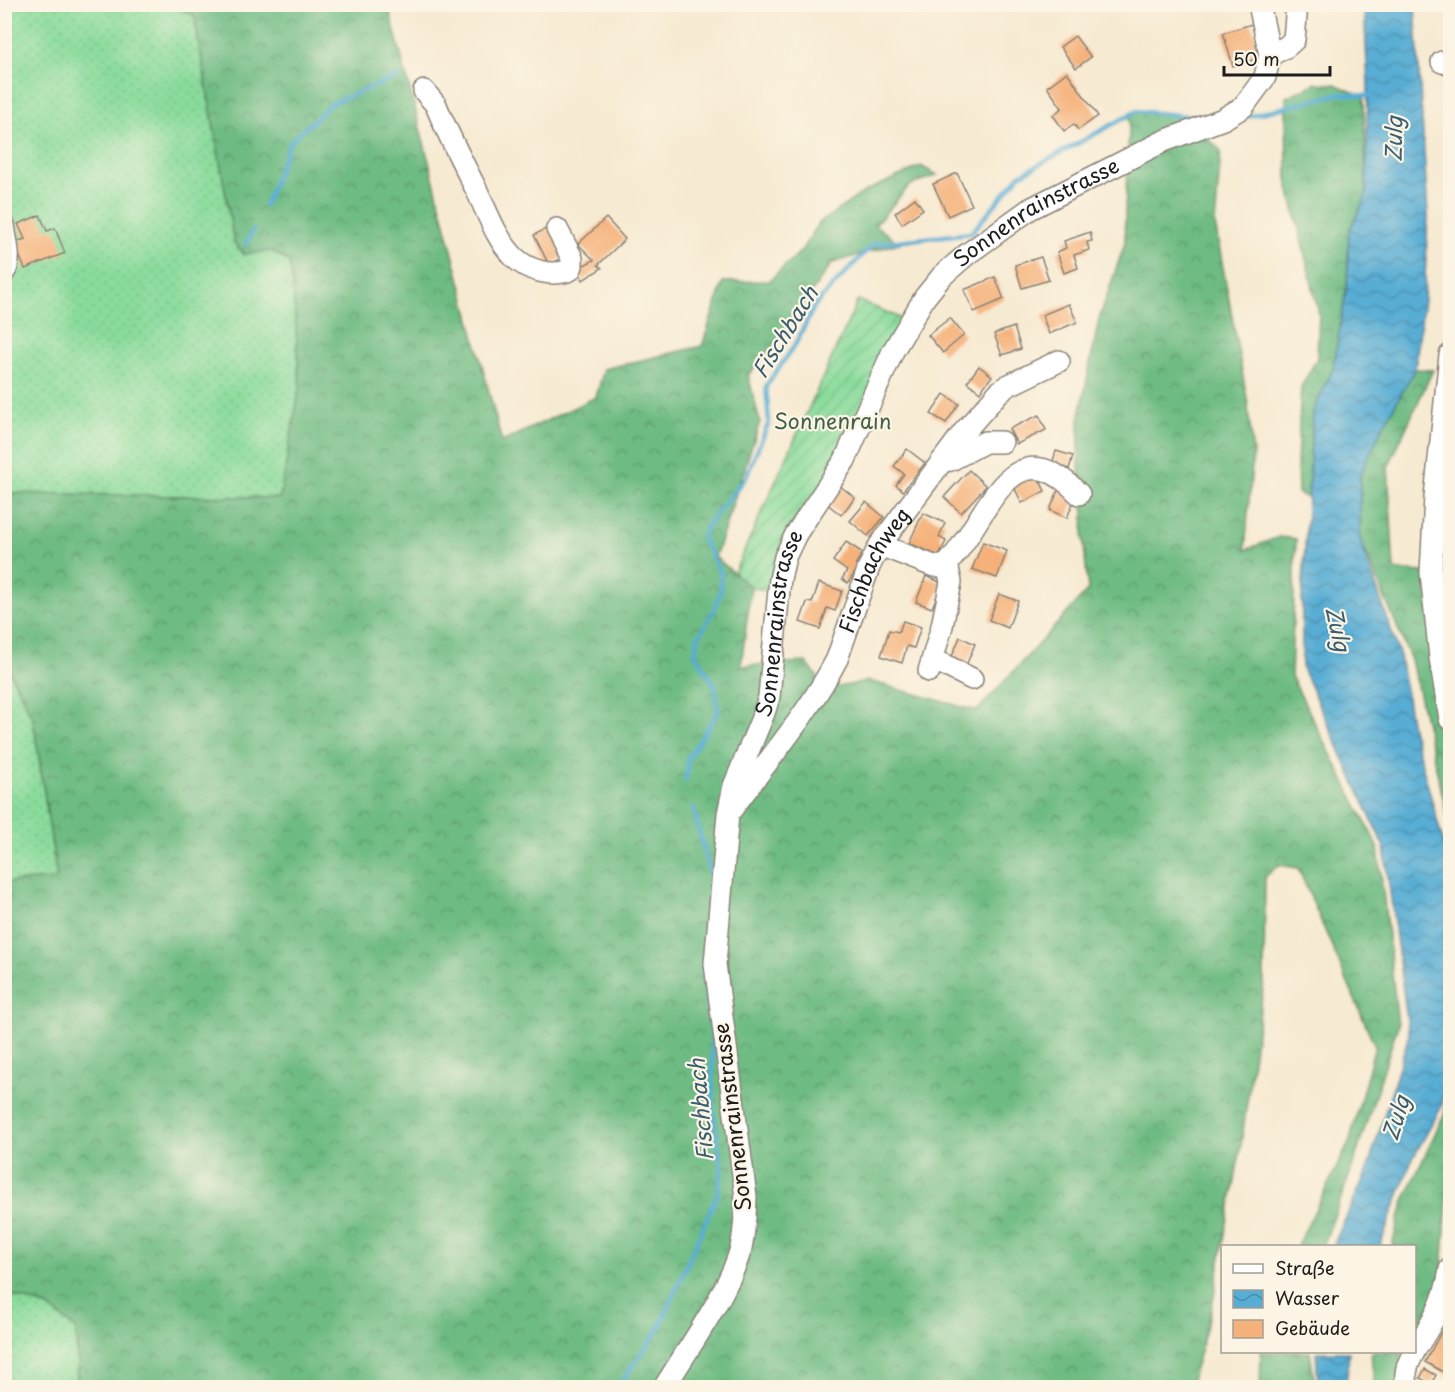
<svg xmlns="http://www.w3.org/2000/svg" width="1455" height="1392" font-family="'Playpen Sans',sans-serif">
<defs>
<pattern id="grass-dots" width="8" height="8" patternUnits="userSpaceOnUse" patternTransform="scale(1.5)"><rect width="8" height="8" fill="#89db9b"/><path d="M2 2h.1M6 6h.1" fill="none" stroke="#76bb85" stroke-width="1.8" stroke-linecap="round"/></pattern>
<pattern id="forest-crowns" width="20" height="18" patternUnits="userSpaceOnUse" patternTransform="scale(1.5)"><rect width="20" height="18" fill="#6ebb83"/><path d="M2 6a3 3 0 1 1 6 0M12 15a3 3 0 1 1 6 0" fill="none" stroke="#5a976a"/></pattern>
<pattern id="garden-furrows" width="10" height="10" patternUnits="userSpaceOnUse" patternTransform="scale(1.5)"><rect width="10" height="10" fill="#89db9b"/><path d="M-1 1l2-2M0 10L10 0M9 11l2-2" fill="none" stroke="#76bb85"/></pattern>
<pattern id="water-waves" width="16" height="10" patternUnits="userSpaceOnUse" patternTransform="scale(1.5)"><rect width="16" height="10" fill="#58add4"/><path d="M0 5q4-4 8 0t8 0" fill="none" stroke="#488cab"/></pattern>
</defs>
<rect width="100%" height="100%" fill="#fcf5e5"/>
<filter id="ink" filterUnits="userSpaceOnUse"><feTurbulence type="fractalNoise" baseFrequency=".0167" numOctaves="2"/><feDisplacementMap in="SourceGraphic" scale="12" xChannelSelector="R" yChannelSelector="G"/><feConvolveMatrix kernelMatrix="1 2 1 2 8 2 1 2 1" color-interpolation-filters="sRGB"/></filter>
<filter id="wash" filterUnits="userSpaceOnUse"><feTurbulence type="fractalNoise" baseFrequency=".008" numOctaves="4" result="noise"/><feDisplacementMap in="SourceGraphic" scale="24" xChannelSelector="R" yChannelSelector="G"/><feGaussianBlur stdDeviation="1.35" result="paint"/><feColorMatrix in="noise" values="0 0 0 0 0 0 0 0 0 0 0 0 0 0 0 0 0 1.4 0 .05"/><feComposite in="paint" operator="in"/></filter>
<g filter="url(#wash)">
<rect width="100%" height="100%" fill="#f7ead2"/>
<polygon fill="#d0c0bc" points="1450,407 1450,707 1434,567"/>
<g fill="url(#grass-dots)" stroke="#527c5c" stroke-width="1.5">
<polygon points="5,5 169,5 194,15 234,242 244,254 271,250 289,261 293,286 300,386 280,498 5,493"/>
<polygon points="4,661 33,718 57,879 5,883"/>
<polygon points="4,1293 49,1307 76,1330 78,1365 76,1387 5,1387"/>
</g>
<g fill="url(#forest-crowns)" stroke="#456c50" stroke-width="1.5">
<polygon points="169,5 388,5 502,442 596,397 604,369 702,346 723,282 769,281 801,251 820,222 864,192 921,166 937,175 909,186 875,225 899,243 832,263 779,339 748,375 760,422 715,557 751,587 741,666 806,662 827,689 869,681 977,711 1088,590 1083,534 1084,511 1079,494 1079,419 1099,319 1125,243 1125,211 1130,112 1183,114 1221,151 1215,224 1247,398 1253,454 1245,550 1279,537 1296,539 1291,676 1378,847 1398,1025 1352,1168 1323,1246 1297,1246 1349,1143 1375,1046 1298,868 1279,865 1265,877 1264,982 1240,1152 1211,1311 1190,1387 76,1387 78,1365 76,1329 49,1307 5,1293 5,883 57,878 33,718 5,661 5,493 280,498 300,386 293,286 289,261 271,251 244,254 234,242 194,15"/>
<polygon points="1316,83 1335,84 1364,97 1366,196 1349,231 1347,285 1333,369 1313,411 1308,498 1298,493 1297,464 1301,387 1317,358 1319,314 1287,179 1286,97"/>
<polygon points="1415,369 1433,370 1388,467 1394,570 1424,572 1450,763 1450,828 1411,660 1360,539 1360,476 1380,432"/>
<polygon points="1450,1053 1450,1158 1441,1285 1415,1333 1414,1246 1392,1246 1403,1203 1445,1112"/>
<polygon points="1261,1352 1310,1352 1315,1387 1260,1387"/>
<polygon points="1371,1352 1402,1352 1397,1387 1374,1387"/>
</g>
<polygon fill="url(#garden-furrows)" stroke="#527c5c" stroke-width="1.5" points="858,300 909,322 779,593 751,587 734,573"/>
<g fill="url(#water-waves)" stroke="#3a6478" stroke-width="1.5">
<polygon points="1364,5 1415,5 1428,215 1424,299 1415,369 1380,432 1360,476 1360,539 1400,656 1412,728 1450,867 1450,1038 1442,1106 1411,1162 1380,1246 1333,1246 1367,1171 1409,1035 1384,847 1302,668 1302,599 1313,411 1333,369 1347,285 1349,231 1366,196 1368,84"/>
<polygon points="1316,1352 1349,1352 1346,1387 1318,1383"/>
</g>
<g fill="none" stroke-linecap="round" stroke-linejoin="round">
<g stroke="#58add4" stroke-width="4.5">
<polyline points="1245,117 1339,94 1372,96"/>
<polyline points="265,205 289,144 299,133 315,120 330,104 399,76"/>
<polyline points="246,244 253,230"/>
<polyline points="686,780 688,758 718,712 715,686 695,653 698,638 714,610 721,590 721,574 702,538 708,524 746,477 769,422 766,386 795,345 815,305 873,244 971,233 1020,175 1137,111 1199,117"/>
<polyline points="617,1388 659,1329 717,1195 722,1169 713,1111 712,1035 703,966 711,877 693,807"/>
</g>
</g>
<g id="blocks">
<g fill="#f5b179">
<polygon points="1252,24 1262,57 1233,66 1223,33"/>
<polygon points="1075,36 1091,57 1076,68 1060,47"/>
<polygon points="1067,72 1098,116 1078,130 1074,124 1064,131 1053,115 1062,108 1047,87"/>
<polygon points="957,173 972,205 948,216 933,184"/>
<polygon points="915,198 923,209 902,224 895,213"/>
<polygon points="40,215 47,231 55,228 65,253 25,269 14,243 25,239 18,224"/>
<polygon points="606,218 625,239 598,265 602,268 583,280 578,268 594,260 578,244"/>
<polygon points="549,227 564,257 549,265 534,235"/>
<polygon points="1090,232 1092,241 1087,242 1089,250 1074,255 1078,268 1064,273 1057,252 1066,248 1064,241"/>
<polygon points="1041,257 1049,280 1022,288 1015,265"/>
<polygon points="995,277 1004,299 974,312 964,290"/>
<polygon points="1069,304 1077,322 1049,334 1042,315"/>
<polygon points="950,318 964,335 943,353 928,335"/>
<polygon points="1014,327 1021,349 1002,355 994,334"/>
<polygon points="979,366 992,376 980,392 967,382"/>
<polygon points="944,394 959,404 946,423 931,414"/>
<polygon points="1039,415 1046,430 1017,444 1009,429"/>
<polygon points="907,449 925,463 903,491 896,485 904,474 894,466"/>
<polygon points="1056,451 1073,456 1069,469 1052,464"/>
<polygon points="969,470 986,486 961,513 944,497"/>
<polygon points="1036,473 1045,491 1022,503 1013,485"/>
<polygon points="839,485 855,498 841,515 825,502"/>
<polygon points="1059,488 1076,495 1067,518 1050,510"/>
<polygon points="866,502 884,517 868,536 850,521"/>
<polygon points="923,513 945,523 939,537 946,541 939,556 909,543"/>
<polygon points="846,542 863,553 855,565 859,567 848,583 842,579 847,571 833,561"/>
<polygon points="983,542 1007,551 997,578 972,569"/>
<polygon points="1450,543 1450,575 1443,576 1441,544"/>
<polygon points="926,576 942,583 932,608 916,602"/>
<polygon points="819,583 842,591 835,611 827,608 820,629 800,622 807,602 812,603"/>
<polygon points="999,594 1018,601 1008,628 989,620"/>
<polygon points="903,621 921,627 914,648 907,646 902,663 881,656 889,630 899,632"/>
<polygon points="960,637 975,644 965,668 950,661"/>
<polygon points="1449,1318 1450,1319 1450,1376 1425,1362"/>
<polygon points="1425,1369 1436,1375 1431,1384 1420,1378"/>
</g>
</g>
</g>
<g filter="url(#ink)">
<use href="#blocks" fill-opacity="0" stroke="#8a8377" stroke-width="1.5"/>
<g fill="none" stroke-linecap="round" stroke-linejoin="round">
<defs>
<g id="minor">
<polyline points="1270,55 1286,47 1294,40 1297,4"/>
<polyline points="1442,62 1450,63"/>
<path d="M424 91 436 105C447 133 462 161 476 189 487 211 496 239 514 257 528 271 552 277 570 270L572 266V258L557 229"/>
<path d="M4 225C5 239 13 260 4 272"/>
<polyline points="1450,355 1435,497 1431,573 1440,658 1450,719"/>
<polyline points="942,461 951,460 985,442 1002,442"/>
<path d="M880 545 931 565 940 567 947 564C987 523 1009 421 1079 494"/>
<polyline points="933,659 972,679"/>
<polyline points="929,671 942,626 951,582 947,564"/>
<path id="s1" d="M732 809C768 760 809 713 837 659L869 567 880 545 963 433 999 392 1007 386 1059 361"/>
<path d="M1414 1351C1431 1326 1446 1300 1450 1269"/>
<path id="s2" d="M664 1388C688 1348 729 1292 741 1248 745 1231 745 1214 746 1197L715 964 728 814 734 786 764 713 769 697 780 579 785 557 796 534 845 460 893 351 925 297 942 276 966 255 1030 209 1164 141 1223 119 1243 107 1265 77 1270 55 1259 4"/>
<path d="M1409 1388C1402 1376 1408 1363 1414 1352"/>
</g>
</defs>
<use href="#minor" stroke="#8a8377" stroke-width="24"/>
<use href="#minor" stroke="#fff" stroke-width="21"/>
</g>
</g>
<g text-anchor="middle" stroke-width="4.5" stroke-linejoin="round" paint-order="stroke">
<g font-size="21" fill="#1c1c1c" stroke="#fcf5e5">
<text dy="7" stroke="none"><textPath href="#s2" startOffset="1300">Sonnenrainstrasse</textPath></text>
<text dy="7" stroke="none"><textPath href="#s1" startOffset="280">Fischbachweg</textPath></text>
<text dy="7" stroke="none"><textPath href="#s2" startOffset="796">Sonnenrainstrasse</textPath></text>
<text transform="translate(733 1117) rotate(-97)" y="7">Sonnenrainstrasse</text>
</g>
<g font-size="21" fill="#425f48" stroke="#fcf5e5">
<text x="833" y="429">Sonnenrain</text>
</g>
<g font-size="22" font-style="italic" fill="#375d6f" stroke="#fcf5e5">
<text transform="translate(1394 139) rotate(-89)" y="8">Zulg</text>
<text transform="translate(785 332) rotate(-58)" y="8">Fischbach</text>
<text transform="translate(1338 629) rotate(78)" y="8">Zulg</text>
<text transform="translate(701 1110) rotate(-95)" y="8">Fischbach</text>
<text transform="translate(1396 1118) rotate(-73)" y="8">Zulg</text>
</g>
</g>
<rect width="1455" height="1392" fill="none" stroke="#fcf5e5" stroke-width="24"/>
<rect x="1221" y="1245" width="195" height="108" fill="#fcf5e5" stroke="#a29e95" stroke-width="1.5"/>
<rect x="1233" y="1264" width="30" height="9" fill="#ffffff" stroke="#a29e95" stroke-width="1.5"/>
<text x="1275" y="1275" font-size="18" fill="#1c1c1c">Straße</text>
<rect x="1233" y="1290" width="30" height="18" fill="url(#water-waves)" stroke="#a29e95" stroke-width="1.5"/>
<text x="1275" y="1305" font-size="18" fill="#1c1c1c">Wasser</text>
<rect x="1233" y="1320" width="30" height="18" fill="#f5b179" stroke="#a29e95" stroke-width="1.5"/>
<text x="1275" y="1335" font-size="18" fill="#1c1c1c">Gebäude</text>
<path d="M1224 66v9h106v-9" fill="none" stroke="#1c1c1c" stroke-width="3"/>
<text x="1233" y="66" font-size="18" fill="#1c1c1c" stroke="#fcf5e5" stroke-width="4.5" paint-order="stroke">50 m</text>
</svg>
